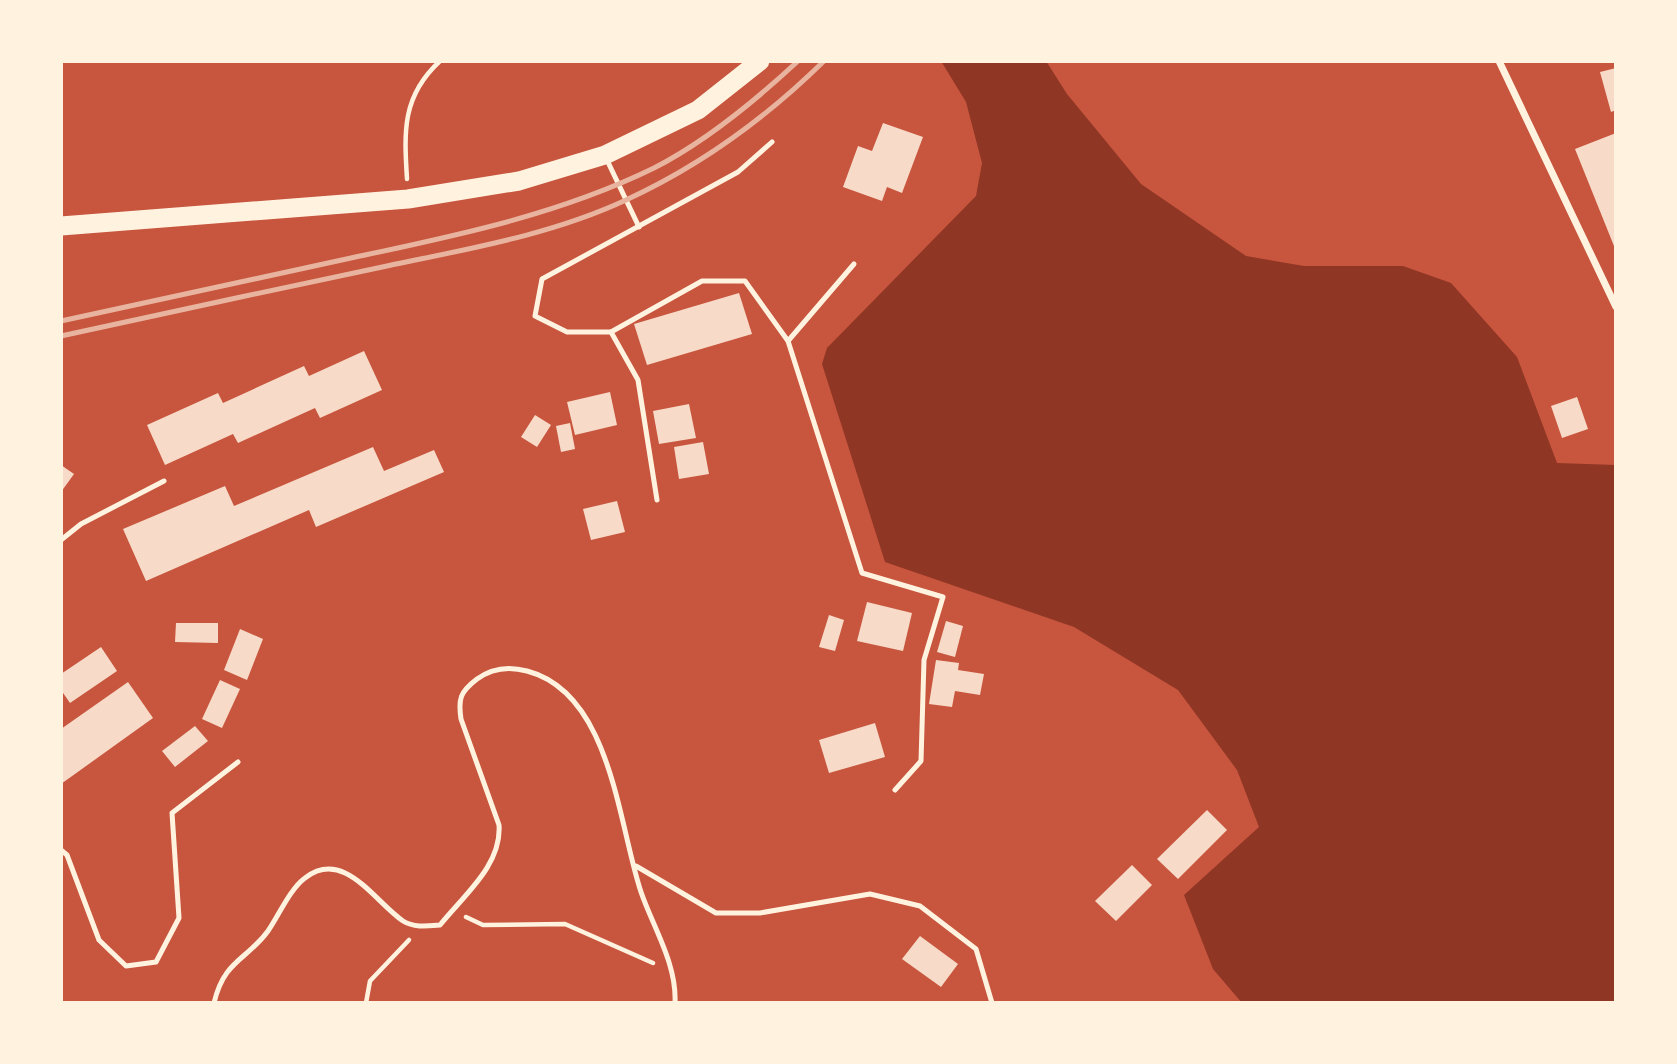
<svg xmlns="http://www.w3.org/2000/svg" width="1677" height="1064" font-family="'Asap Condensed',sans-serif">
<rect width="100%" height="100%" fill="#c8553d"/>
<polygon fill="#8f3625" points="941,61 1046,61 1067,94 1141,184 1246,256 1304,266 1403,266 1451,283 1517,357 1557,463 1616,465 1616,1003 1242,1003 1213,969 1184,895 1259,827 1237,770 1178,690 1074,627 885,562 822,364 827,348 976,196 982,163 966,102"/>
<g fill="#f7dbc8">
<polygon points="1616,68 1616,110 1611,112 1600,72"/>
<polygon points="883,123 923,137 902,193 887,187 882,201 843,187 858,146 872,151"/>
<polygon points="1616,133 1616,251 1575,149"/>
<polygon points="739,293 752,334 647,365 634,324"/>
<polygon points="364,351 382,390 320,418 315,408 238,443 233,434 165,465 147,425 218,393 223,403 304,366 309,376"/>
<polygon points="610,392 617,425 575,435 567,402"/>
<polygon points="1577,397 1588,429 1562,438 1551,406"/>
<polygon points="689,404 696,438 659,444 653,411"/>
<polygon points="535,415 551,425 537,447 521,437"/>
<polygon points="570,423 575,449 561,452 556,426"/>
<polygon points="703,442 709,474 679,479 674,447"/>
<polygon points="373,447 384,471 434,450 444,472 316,527 309,510 146,581 123,529 225,486 234,506"/>
<polygon points="61,465 74,474 61,492"/>
<polygon points="617,501 625,532 591,540 583,509"/>
<polygon points="867,602 912,613 903,651 857,641"/>
<polygon points="829,615 844,620 835,651 819,647"/>
<polygon points="946,621 963,626 955,657 937,652"/>
<polygon points="176,623 218,623 218,643 175,642"/>
<polygon points="240,629 263,639 247,680 224,670"/>
<polygon points="101,647 117,671 70,703 61,690 61,674"/>
<polygon points="936,660 959,663 958,670 984,674 980,695 955,691 952,707 929,704"/>
<polygon points="220,680 240,689 222,728 202,719"/>
<polygon points="128,682 153,718 61,784 61,729"/>
<polygon points="875,723 885,757 829,773 819,740"/>
<polygon points="195,726 208,741 175,767 162,751"/>
<polygon points="1207,810 1227,830 1178,879 1157,859"/>
<polygon points="1132,865 1152,885 1116,921 1095,901"/>
<polygon points="920,936 958,964 941,987 902,959"/>
</g>
<g fill="none" stroke-linecap="round" stroke-linejoin="round">
<g stroke="#fff3e0" stroke-width="4.5">
<path d="M407 179C404 131 402 96 440 61"/>
<polyline points="466,917 483,925 565,924 653,963"/>
<polyline points="366,1003 370,981 409,940"/>
</g>
<g stroke="#fff3e0" stroke-width="5">
<polyline points="772,142 738,172 542,279 535,316 567,332 611,332 702,281 745,281 788,341 862,573 943,597 924,660 921,761 895,790"/>
<polyline points="606,158 639,227"/>
<polyline points="611,332 638,380 657,500"/>
<polyline points="788,341 854,264"/>
<polyline points="61,540 81,524 164,481"/>
<polyline points="61,850 67,855 99,940 126,966 156,962 179,918 172,813 238,762"/>
<polyline points="636,866 716,913 760,913 870,894 920,906 976,949 992,1003"/>
<path d="M214 1003C224 960 247 960 268 931 279 915 290 889 305 878 344 848 374 901 403 921 414 928 428 926 440 925 464 895 502 865 499 825L461 719C458 699 460 692 477 679 492 668 509 666 527 671 611 693 618 823 641 892 653 927 677 964 675 1003"/>
</g>
<polyline stroke="#fff3e0" stroke-width="7" points="1499,61 1616,307"/>
<polyline stroke="#fff3e0" stroke-width="19" points="61,226 408,199 519,181 605,155 698,110 760,61"/>
<g stroke="#e9b49f" stroke-width="5">
<path d="M61 321C158 300 254 279 351 258 454 236 558 215 654 168 707 141 755 101 798 61"/>
<path d="M61 336C170 312 278 289 387 266 467 249 551 235 626 200 700 166 766 118 824 61"/>
</g>
</g>
<rect width="1677" height="1064" fill="none" stroke="#fff3e0" stroke-width="126"/>
</svg>
